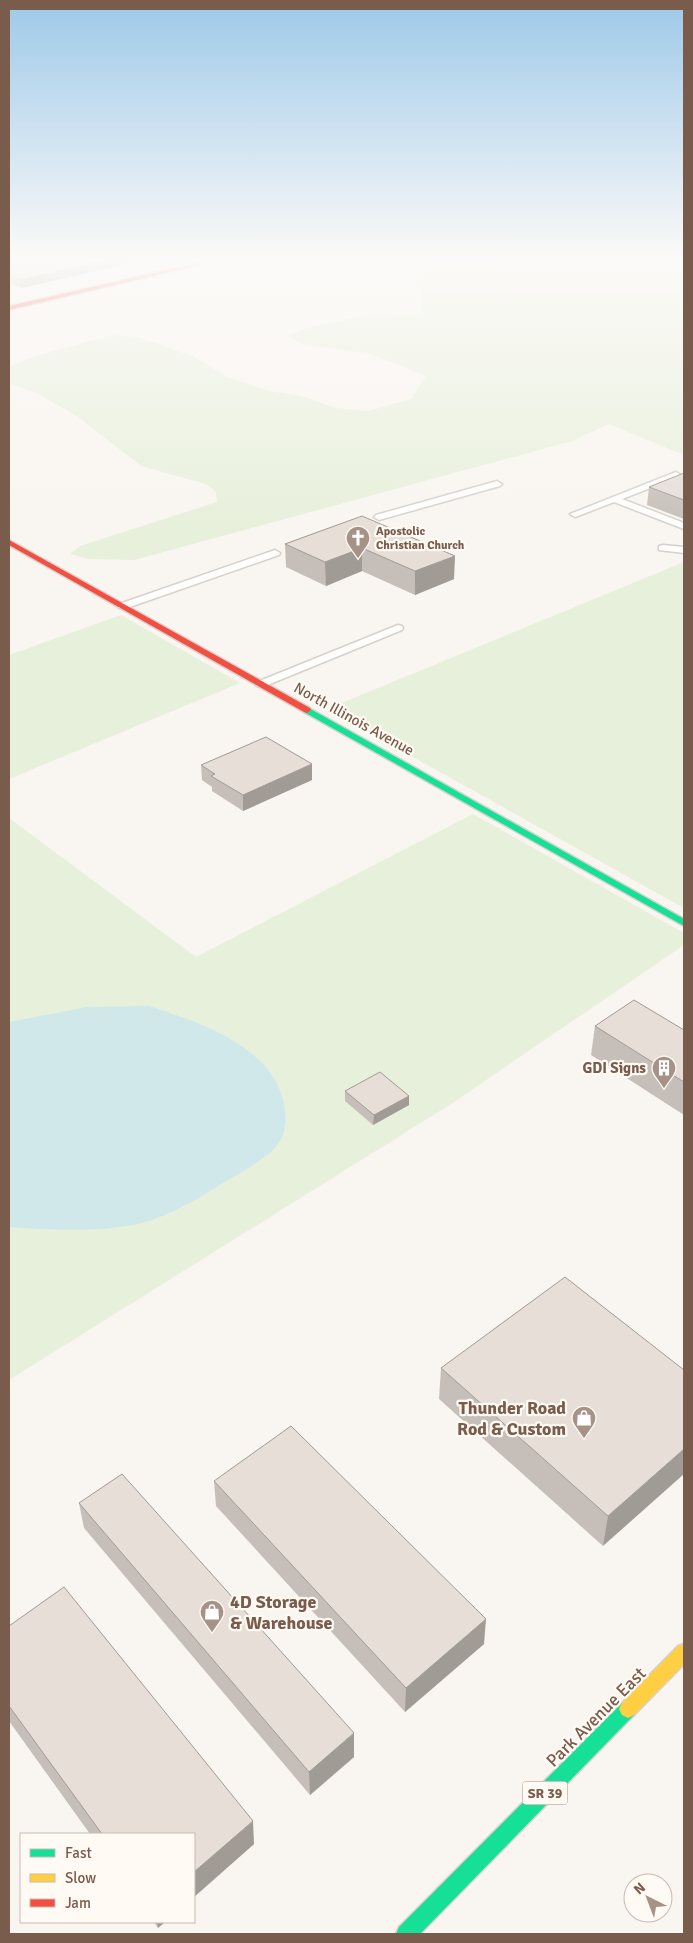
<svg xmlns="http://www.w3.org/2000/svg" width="693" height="1943" font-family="Signika,sans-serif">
<rect width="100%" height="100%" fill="#f9f5f0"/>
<g fill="#e7f0db">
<polygon points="501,258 684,258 684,455 609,424 572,441 134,560 89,559 70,554 80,546 217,502 216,492 206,484 141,466 78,417 35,392 9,384 9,367 32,357 112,335 137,337 192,356 228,377 269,391 302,396 336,408 369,411 411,399 426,376 371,354 302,344 288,336 305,329 356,317 422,314 422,269 446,261"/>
<polygon points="684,562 684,908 327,709"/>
<polygon points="121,615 240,683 9,779 9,655"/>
<polygon points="473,814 684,933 684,945 451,1104 9,1380 9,818 196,957"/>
</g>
<path fill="#d0e8ea" d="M149 1006C196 1021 270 1045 283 1100 286 1112 287 1125 282 1137 276 1154 242 1172 226 1181 202 1197 162 1220 134 1225 94 1232 49 1230 9 1227V1022L87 1007Z"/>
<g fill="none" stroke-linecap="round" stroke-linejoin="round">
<defs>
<g id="lane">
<polygon points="676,472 681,475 679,477 622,499 684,523 684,529 614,502 578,516 575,517 570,514"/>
<polygon points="497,481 502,484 500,486 379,520 374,517 376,515"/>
<polygon points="663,545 684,547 684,553 659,550 659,546"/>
<polygon points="275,550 280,553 279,555 127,608 119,608 118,606 119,604"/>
<polygon points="398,625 402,626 403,628 402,630 265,686 257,686 255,684 257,682"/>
</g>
<g id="fast">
<polygon points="307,707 684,919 684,926 304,712 303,710"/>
<polygon points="628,1700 634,1703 637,1709 634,1715 420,1934 396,1934 399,1927 622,1703"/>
</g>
<polygon id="slow" points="684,1644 684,1664 634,1715 628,1718 622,1715 619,1709 622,1703 678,1646"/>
<g id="jam">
<polygon points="219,258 229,258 9,310 9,306"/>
<polygon points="9,540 310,708 311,710 307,713 304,712 9,545"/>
</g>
</defs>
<use href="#lane" stroke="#d7d1cb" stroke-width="3"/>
<use href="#fast" stroke="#d9d2cb" stroke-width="3"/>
<use href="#slow" stroke="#d9d2cb" stroke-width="3"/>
<use href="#jam" stroke="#d9d2cb" stroke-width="3"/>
<use href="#lane" fill="#fefefd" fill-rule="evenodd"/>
<use href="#fast" fill="#16e098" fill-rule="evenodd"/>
<use href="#slow" fill="#ffcf43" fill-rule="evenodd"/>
<use href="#jam" fill="#f24e42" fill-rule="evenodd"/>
</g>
<g fill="#c6bfb9">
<polygon points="9,258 153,258 21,288 9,283"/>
<polygon points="684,473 684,519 647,505 649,487"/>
<polygon points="362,516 454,579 415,595 362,571 326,586 286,567 285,544"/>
<polygon points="312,764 312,780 243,811 212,791 212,787 202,780 201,765"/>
<polygon points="595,1026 684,1030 684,1115 591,1055"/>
<polygon points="345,1091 409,1096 409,1105 373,1125 345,1101"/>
<polygon points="441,1368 684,1370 603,1546 439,1399"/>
<polygon points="214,1481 484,1644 405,1712 216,1506"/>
<polygon points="79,1503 354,1757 310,1795 84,1528"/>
<polygon points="9,1626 254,1844 194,1897 194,1834 90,1834 9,1721"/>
<polygon points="154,1922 165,1922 158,1928"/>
</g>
<g fill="#a19b96">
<polygon points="117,258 153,258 21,288 20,280"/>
<polygon points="362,548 362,571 326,586 325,562"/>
<polygon points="455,556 454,579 415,595 415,571"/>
<polygon points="312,764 312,780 243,811 243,795"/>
<polygon points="409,1096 409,1105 373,1125 374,1115"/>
<polygon points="684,1449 684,1474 603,1546 608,1516"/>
<polygon points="486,1619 484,1644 405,1712 406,1688"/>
<polygon points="354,1733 354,1757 310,1795 309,1772"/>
<polygon points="253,1821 254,1844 194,1897 194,1872"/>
<polygon points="157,1922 165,1922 158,1928"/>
</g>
<g fill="#e6ded7" stroke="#a19b96">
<polygon points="9,258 117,258 20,280 9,275"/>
<polygon points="684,473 684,500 649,487"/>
<polygon points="362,516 455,556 415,571 362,548 325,562 285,544"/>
<polygon points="266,737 312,764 243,795 211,776 215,774 201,765"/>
<polygon points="634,1000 684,1030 684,1082 595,1026"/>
<polygon points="380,1072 409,1096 374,1115 345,1091"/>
<polygon points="565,1277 684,1370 684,1449 608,1516 441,1368"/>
<polygon points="291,1426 486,1619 406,1688 214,1481"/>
<polygon points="122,1474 354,1733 309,1772 79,1503"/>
<polygon points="64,1587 253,1821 194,1872 194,1834 102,1834 9,1706 9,1626"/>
</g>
<linearGradient id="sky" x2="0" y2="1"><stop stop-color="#9ec9e9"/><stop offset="0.49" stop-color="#fcfaf8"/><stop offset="1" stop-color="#fcfaf8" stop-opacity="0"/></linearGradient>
<rect width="693" height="530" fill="url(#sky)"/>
<defs>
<symbol id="church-pin" viewBox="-11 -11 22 30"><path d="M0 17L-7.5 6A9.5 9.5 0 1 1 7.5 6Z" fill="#a69286" stroke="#fffaf3"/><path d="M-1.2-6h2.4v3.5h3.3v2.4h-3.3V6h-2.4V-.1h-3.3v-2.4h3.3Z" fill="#fff"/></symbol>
<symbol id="building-pin" viewBox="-11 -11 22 30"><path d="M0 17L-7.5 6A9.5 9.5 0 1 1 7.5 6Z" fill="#a69286" stroke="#fffaf3"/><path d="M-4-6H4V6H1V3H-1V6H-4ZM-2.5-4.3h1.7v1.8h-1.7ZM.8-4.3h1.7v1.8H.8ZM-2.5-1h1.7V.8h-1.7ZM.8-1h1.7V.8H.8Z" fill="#fff"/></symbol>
<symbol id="shop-pin" viewBox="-11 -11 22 30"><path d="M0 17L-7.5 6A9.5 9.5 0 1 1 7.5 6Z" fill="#a69286" stroke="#fffaf3"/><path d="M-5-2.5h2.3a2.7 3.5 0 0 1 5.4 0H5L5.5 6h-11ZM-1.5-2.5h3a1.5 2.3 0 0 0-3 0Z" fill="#fff"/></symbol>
</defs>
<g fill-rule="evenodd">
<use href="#church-pin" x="344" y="524" width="28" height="38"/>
<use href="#building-pin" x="650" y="1054" width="28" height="38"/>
<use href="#shop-pin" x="570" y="1404" width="28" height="38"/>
<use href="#shop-pin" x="198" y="1598" width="28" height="38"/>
</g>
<g text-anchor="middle" stroke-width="4.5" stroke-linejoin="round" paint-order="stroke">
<g font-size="12" font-weight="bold" fill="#7a5c4d" stroke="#fffaf3" text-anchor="start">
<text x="376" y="535">Apostolic<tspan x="376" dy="14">Christian Church</tspan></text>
</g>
<rect fill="#fffaf3" stroke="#a28b7f" stroke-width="1" x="522.5" y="1781.5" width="45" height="23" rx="4"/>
<g font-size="14" font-weight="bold" fill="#7a5c4d">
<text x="545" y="1798">SR 39</text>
</g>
<g font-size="15" fill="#7a5c4d" stroke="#fffaf3">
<text transform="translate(354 719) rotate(29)" y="5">North Illinois Avenue</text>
</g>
<g font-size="15" font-weight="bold" fill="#7a5c4d" stroke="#fffaf3" text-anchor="end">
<text x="646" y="1073">GDI Signs</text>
</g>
<g font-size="18" font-weight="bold" fill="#7a5c4d" stroke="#fffaf3" text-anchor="end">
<text x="566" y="1414">Thunder Road<tspan x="566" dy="21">Rod &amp; Custom</tspan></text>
<text x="230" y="1608" text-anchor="start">4D Storage<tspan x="230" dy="21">&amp; Warehouse</tspan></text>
</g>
<g font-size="18" fill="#7a5c4d" stroke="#fffaf3">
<text transform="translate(596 1717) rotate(-45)" y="6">Park Avenue East</text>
</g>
</g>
<rect width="693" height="1943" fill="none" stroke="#7a5c4d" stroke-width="20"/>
<rect x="20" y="1833" width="175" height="90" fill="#fffaf3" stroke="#cabbb1"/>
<rect x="30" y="1849" width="25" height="8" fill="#16e098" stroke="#cabbb1"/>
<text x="65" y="1858" font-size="15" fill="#7a5c4d">Fast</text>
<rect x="30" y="1874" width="25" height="8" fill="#ffcf43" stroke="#cabbb1"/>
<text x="65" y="1883" font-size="15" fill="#7a5c4d">Slow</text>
<rect x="30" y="1899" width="25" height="8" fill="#f24e42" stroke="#cabbb1"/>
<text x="65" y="1908" font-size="15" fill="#7a5c4d">Jam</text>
<g transform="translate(648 1898) rotate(318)"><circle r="24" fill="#fffaf3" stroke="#cabbb1"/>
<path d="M0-4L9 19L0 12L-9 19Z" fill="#a69286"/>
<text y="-8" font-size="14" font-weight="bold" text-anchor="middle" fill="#7a5c4d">N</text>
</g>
</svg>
